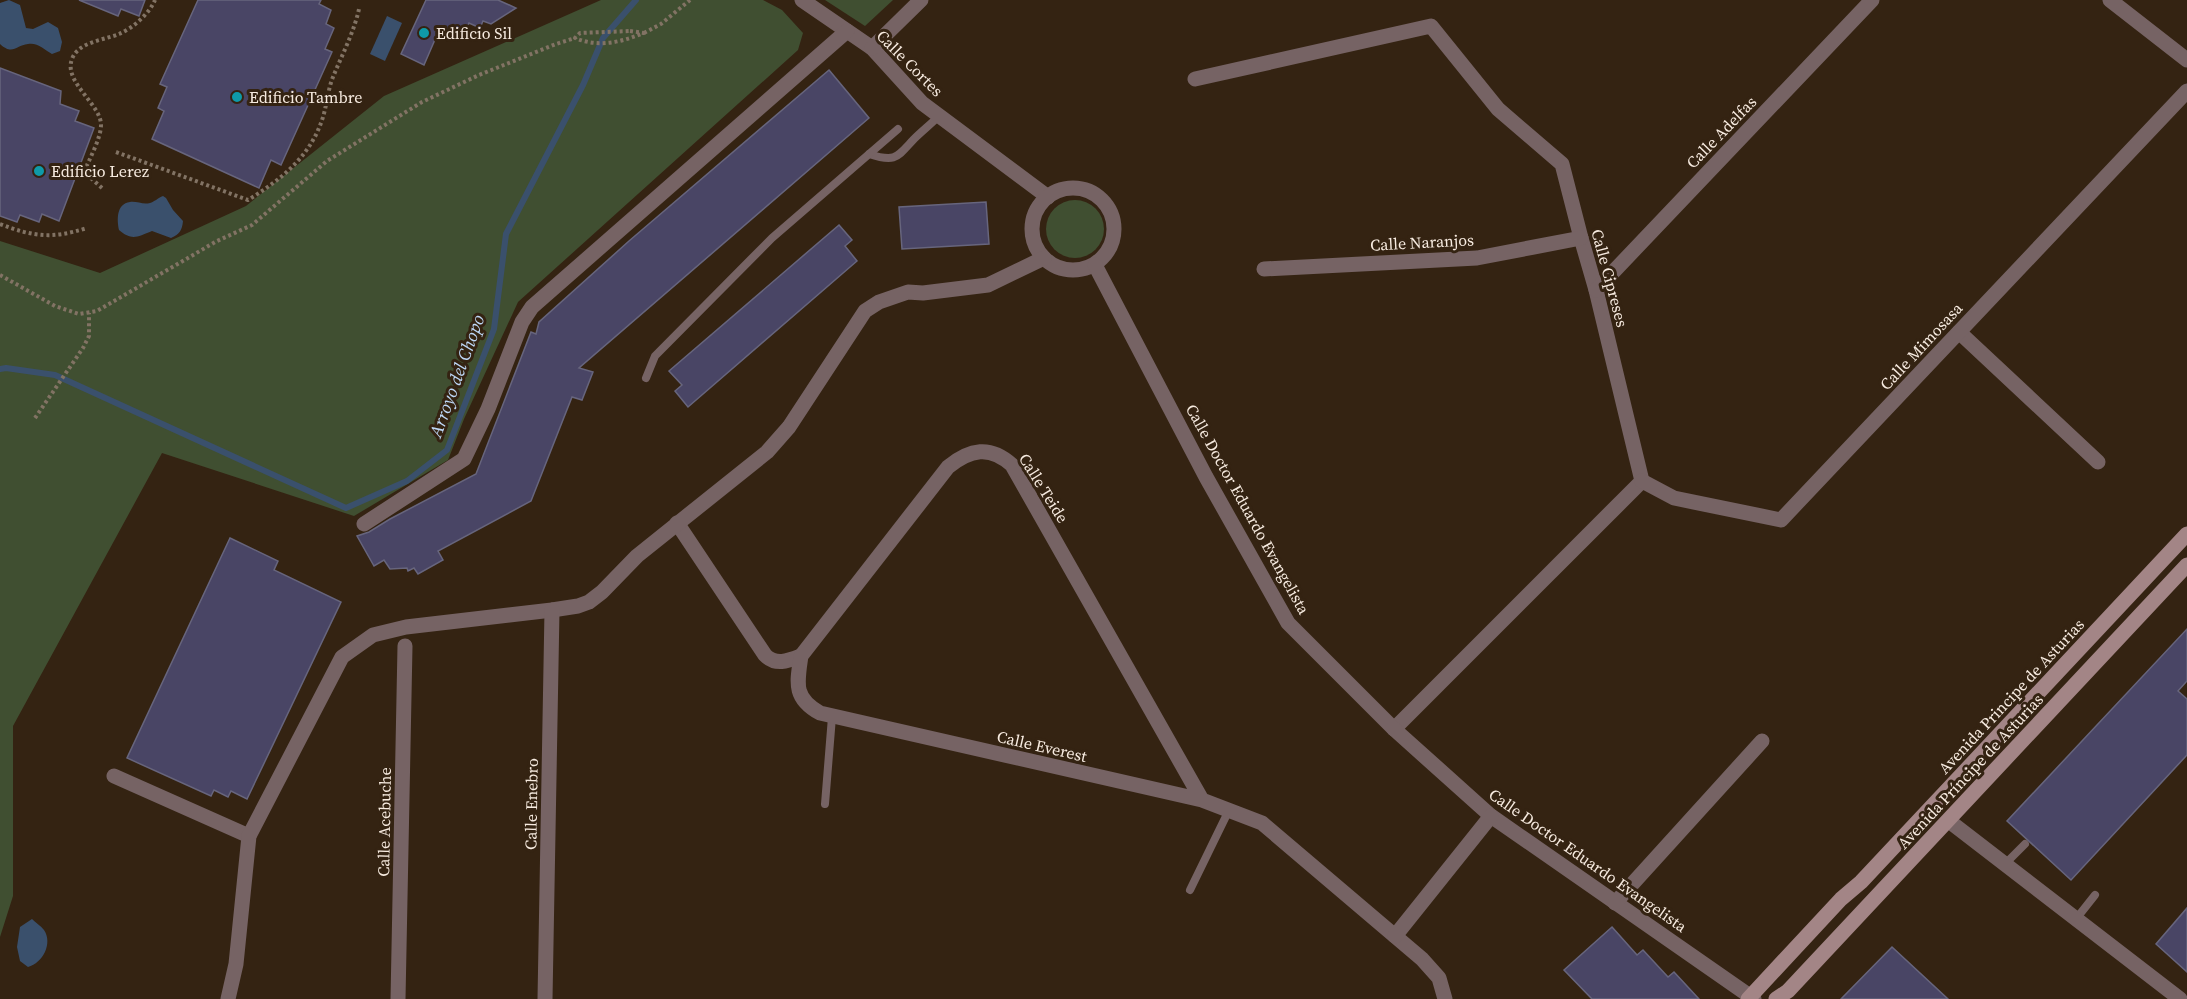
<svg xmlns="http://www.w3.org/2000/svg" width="2187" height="999" font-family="'Source Serif 4',serif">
<rect width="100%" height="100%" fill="#342312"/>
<g fill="#404f31">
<polygon points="601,0 763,0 782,10 803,33 798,50 518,302 464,419 448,460 354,516 162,453 13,726 13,896 0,937 0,241 100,273 246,206 384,96"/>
<polygon points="825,0 893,0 865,26"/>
<circle cx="1075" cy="229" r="29"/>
</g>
<g fill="#3a506c">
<path d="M9 0 20 5 26 28 33 29 48 22 58 28 62 42 60 51 52 54C45 50 37 42 28 44 16 45 13 56 0 44V3Z"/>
<polygon points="387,16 402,23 385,61 370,54"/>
<path d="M163 196 166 198 173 210 183 221C182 230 180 234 171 238L152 231C137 237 132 241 119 230 117 220 116 204 130 202 137 201 143 205 150 203 154 202 158 198 163 196Z"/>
<path d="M32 919C35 922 41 926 44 930 53 943 43 963 28 967L20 961 17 947 20 927Z"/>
</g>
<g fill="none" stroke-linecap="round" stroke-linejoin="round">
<polyline stroke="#3a506c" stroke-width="6" points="0,369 6,368 55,375 346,508 407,481 447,450 494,329 506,234 583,85 603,38 636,0"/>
</g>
<g fill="#494565" stroke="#67657d" stroke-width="1.5">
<polygon points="79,0 145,0 139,16 121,9 118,16"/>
<polygon points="198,0 321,0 319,4 331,10 326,24 334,28 325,49 332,52 281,165 271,160 259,188 152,139 164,111 158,108 167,87 160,84"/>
<polygon points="426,0 498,0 516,8 491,24 483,21 480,28 469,23 462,38 440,28 424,65 401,54"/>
<polygon points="0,68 61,91 60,104 79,111 75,121 94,128 59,221 42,214 39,222 20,215 17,222 0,216"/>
<polygon points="829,70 869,118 579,368 593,372 582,400 572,397 531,501 438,551 443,560 418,574 414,568 408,571 407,568 390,569 384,560 374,566 357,536 369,532 390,519 476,474 531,332 536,334 539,322 629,241"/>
<polygon points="986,202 989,244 902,249 899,207"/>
<polygon points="839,225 852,240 845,246 857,261 688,407 675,391 682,385 669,371"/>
<polygon points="230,538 278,561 274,570 341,602 247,799 231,791 228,797 214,790 211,796 127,758"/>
<polygon points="2187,629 2187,681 2178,691 2187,699 2187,755 2071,880 2007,821"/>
<polygon points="2187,908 2187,972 2156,944"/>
<polygon points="1612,927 1637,955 1643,950 1668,977 1674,972 1699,999 1592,999 1564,970"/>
<polygon points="1892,947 1948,999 1841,999"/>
</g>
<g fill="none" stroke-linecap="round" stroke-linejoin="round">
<g stroke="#827364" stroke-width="4" stroke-dasharray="3 3" stroke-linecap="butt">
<path d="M630 31 644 33C621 42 599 48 575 38L580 33Z"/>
<polyline points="644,33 661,24 690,0"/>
<path d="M116 152 248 200C282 179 311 156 323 117 327 104 328 89 333 77 342 55 354 32 359 9"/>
<path d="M102 188 84 172C89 160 101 138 101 125 101 104 63 82 72 59 78 42 104 40 119 34 133 28 149 14 155 0"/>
<path d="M0 224C34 237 52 239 87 228"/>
<polyline points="0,275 55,306 79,314 97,311 217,241 252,225 327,161 422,102 479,75 556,44 575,38"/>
<polyline points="35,418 83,348 89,336 89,313"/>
</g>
<g stroke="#766364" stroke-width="8">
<path d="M869 154C896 163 897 157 914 139 922 131 931 124 939 116"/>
<polyline points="646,378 655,356 772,238 898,129"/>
<polyline points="825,804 832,717"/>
<polyline points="2005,864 2025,844"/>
<polyline points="1190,890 1229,810"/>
<polyline points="2076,919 2095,895"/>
</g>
<g stroke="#766364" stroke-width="15">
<polyline points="802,0 872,48 922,103 1048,197"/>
<polyline points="2110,0 2187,60"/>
<polyline points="872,48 921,0"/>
<polyline points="1195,79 1431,26 1498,109 1562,164 1581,238 1596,290 1642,481 1394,729"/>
<circle cx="1073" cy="229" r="41"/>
<polyline points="1095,265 1206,477 1288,623 1394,729 1491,816 1754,999"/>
<polyline points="1264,269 1477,258 1581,238"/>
<polyline points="1596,290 1872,0"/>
<polyline points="1959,332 2098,462"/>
<polyline points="1642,481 1674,498 1781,520 2187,91"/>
<path d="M677 523 765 655C776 666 788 661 801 656"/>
<polyline points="364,524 464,459 488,409 522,322 532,307 847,31"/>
<polyline points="114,776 249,836"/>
<path d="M1202 800 1012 465C990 445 970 449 948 467L801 656C797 683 793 698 820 713L1202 800 1262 823 1422 959 1439 978 1445 999"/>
<polyline points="1949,821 2180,999"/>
<polyline points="1615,903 1762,741"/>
<polyline points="1395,936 1491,816"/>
<polyline points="228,999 236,964 249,836 342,657 373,635 406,627 552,610 578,606 589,602 602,592 637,556 767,452 789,427 865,311 879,302 908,292 923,293 988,285 1044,258"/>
<polyline points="398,999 405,646"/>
<polyline points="545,999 552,610"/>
</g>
<g stroke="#a38586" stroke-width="15">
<polyline points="1748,999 1841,899 1861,882 2187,534"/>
<polyline points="1776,999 1788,991 2187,565"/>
</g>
</g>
<g fill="#0f9aa8" stroke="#342312" stroke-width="2">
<circle cx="424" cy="33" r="6"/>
<circle cx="237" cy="97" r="6"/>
<circle cx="39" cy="171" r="6"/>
</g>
<g text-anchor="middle" stroke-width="6" stroke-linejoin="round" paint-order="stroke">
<g font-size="16" fill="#f7ebe0" stroke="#342312" text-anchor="start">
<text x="436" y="39">Edificio Sil</text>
<text x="249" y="103">Edificio Tambre</text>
<text x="51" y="177">Edificio Lerez</text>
</g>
<g font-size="16" fill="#f7ebe0" stroke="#342312">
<text transform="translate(910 63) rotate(45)" y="6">Calle Cortes</text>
<text transform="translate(1721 132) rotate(-46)" y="6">Calle Adelfas</text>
<text transform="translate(1422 242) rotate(-3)" y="6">Calle Naranjos</text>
<text transform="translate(1610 278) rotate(75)" y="6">Calle Cipreses</text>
<text transform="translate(1921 346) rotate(-47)" y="6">Calle Mimosasa</text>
<text transform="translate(1044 488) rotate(58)" y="6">Calle Teide</text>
<text transform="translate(1248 509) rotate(61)" y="6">Calle Doctor Eduardo Evangelista</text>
<text transform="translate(2011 696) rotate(-47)" y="6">Avenida Principe de Asturias</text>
<text transform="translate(1042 746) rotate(13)" y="6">Calle Everest</text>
<text transform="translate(1970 771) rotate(-47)" y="6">Avenida Príncipe de Asturias</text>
<text transform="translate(531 804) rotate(-89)" y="6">Calle Enebro</text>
<text transform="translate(384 822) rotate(-89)" y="6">Calle Acebuche</text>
<text transform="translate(1588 860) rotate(35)" y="6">Calle Doctor Eduardo Evangelista</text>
</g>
<g font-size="18" font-style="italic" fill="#bdd6f5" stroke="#342312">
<text transform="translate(457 376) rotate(-70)" y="6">Arroyo del Chopo</text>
</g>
</g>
</svg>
